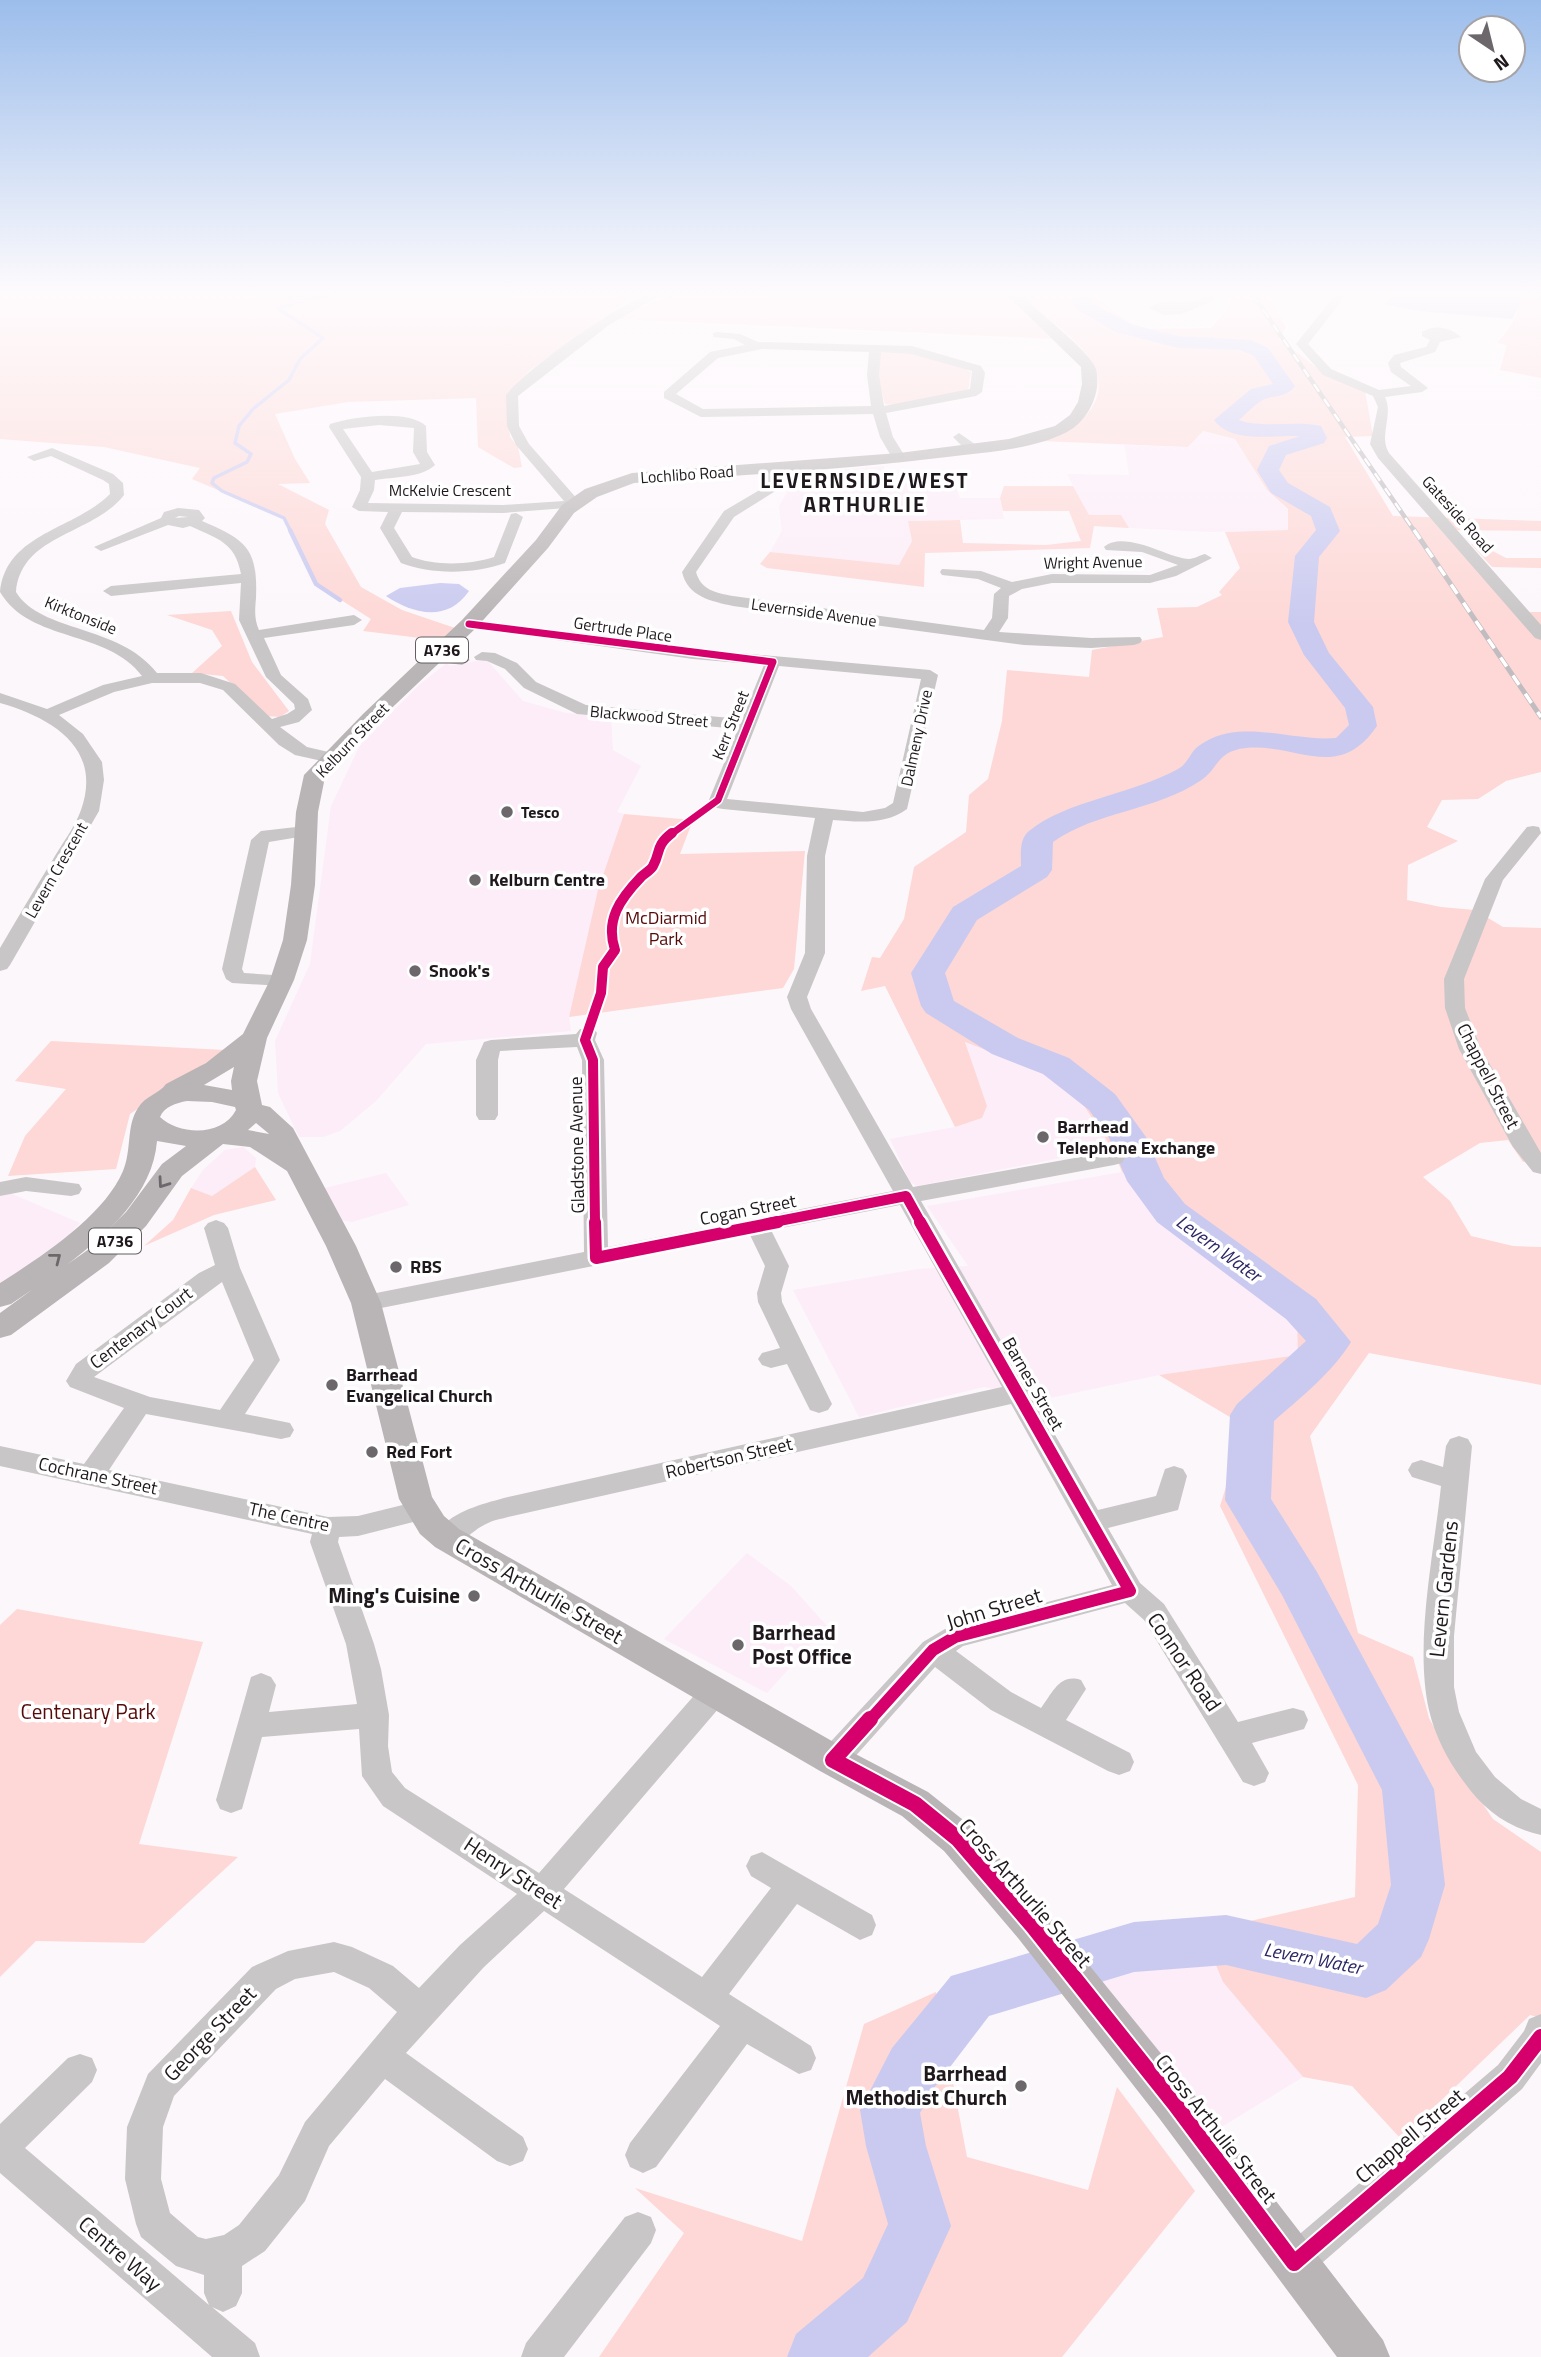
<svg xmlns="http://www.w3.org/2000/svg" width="1541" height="2357" font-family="'Titillium Web',sans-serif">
<rect width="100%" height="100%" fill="#fcf7fb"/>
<g fill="#fcedf8">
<polygon points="1202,431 1235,439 1267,490 1288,510 1288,530 1210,532 1093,526 1067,474 1129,475 1124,445 1188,447"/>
<polygon points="884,466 884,478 953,479 960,498 1000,498 1004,519 908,521 912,541 899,565 770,552 782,531 779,506 798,474"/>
<polygon points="486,659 523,701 566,713 611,717 613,750 641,766 617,812 624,814 569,1016 571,1031 426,1044 376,1101 340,1131 323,1137 299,1137 278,1093 275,1041 310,964 331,806 361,743 420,684 447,663 450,666"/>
<polygon points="965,1042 1068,1083 1112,1148 917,1186 910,1182 890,1139 955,1127 982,1118 987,1106"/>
<polygon points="243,1147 256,1158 255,1167 212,1196 191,1188 203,1170 225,1150"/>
<polygon points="1122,1172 1297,1318 1299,1355 1159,1375 1050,1398 984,1387 859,1417 793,1290 918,1269 968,1266 927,1206"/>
<polygon points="386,1173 409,1205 352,1222 340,1220 321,1189"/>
<polygon points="10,1193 80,1223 59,1245 0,1283 0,1196"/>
<polygon points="747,1553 791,1586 827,1626 767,1693 664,1639"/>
<polygon points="1215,1963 1223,1982 1303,2077 1220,2128 1096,1974"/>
</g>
<g fill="#fdd8d6">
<polygon points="0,295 634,295 530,370 507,394 510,437 518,447 522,467 514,468 478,447 476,398 348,402 275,414 295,459 310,483 278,484 329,510 325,524 361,587 402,610 455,628 445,641 363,631 371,619 316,584 284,518 192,479 200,468 104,447 0,439"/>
<polygon points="669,295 1009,295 1054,339 619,319"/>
<path d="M1023 295H1108L1096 296 1111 310 1140 329 1211 328 1230 306 1226 295H1267L1286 327 1279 339 1326 375 1365 391 1373 436 1345 437 1393 516 1541 521V531L1442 530 1515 612H1541V772L1506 781 1478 799 1442 800 1427 827 1458 841 1408 865 1407 900 1441 907 1475 910 1503 927 1541 928V1158L1523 1162 1508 1140 1480 1143 1423 1177 1450 1201 1471 1236 1513 1246 1541 1247V1385L1369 1353 1310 1436 1358 1633 1413 1657 1429 1718 1449 1754 1493 1819 1541 1852V2018L1530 2015 1401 2139 1352 2086 1303 2077 1223 1982 1202 1932 1355 1897 1358 1785 1220 1506 1245 1426 1159 1375 1298 1355 1297 1318 1122 1172 1112 1148 1068 1082 965 1042 987 1106 982 1118 955 1127 885 986 861 991 872 957 880 958 904 919 914 867 966 832 969 795 988 779 1002 721 1007 670 1089 677 1092 650 1163 637 1157 608 1197 607 1222 595 1219 592 1240 568 1225 532 1288 530V509L1267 490 1235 439 1203 431 1188 447 1041 441C1080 430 1119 397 1087 355 1073 336 1044 316 1025 300Z"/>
<path d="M1520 295H1541V378L1500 370 1507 345 1497 343C1509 330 1521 313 1520 295Z"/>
<polygon points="885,351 905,352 964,368 971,372 968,391 895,405 885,404 876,371 880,353"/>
<polygon points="1004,486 1073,486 1089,515 1121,515 1129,528 1094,526 1090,548 925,553 924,587 767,568 760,564 770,552 899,565 912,541 908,521 960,520 963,543 1046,545 1081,541 1069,511 1003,511 1000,498"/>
<polygon points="1471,544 1485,547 1506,558 1541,558 1541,568 1492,567"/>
<polygon points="231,611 252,662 289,711 280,717 266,716 223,676 192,673 222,646 212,630 167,615"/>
<polygon points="624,814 693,820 680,854 805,851 794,969 783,988 569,1017 598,890"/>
<polygon points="51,1041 225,1050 130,1114 116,1169 8,1176 25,1136 66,1089 15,1081"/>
<polygon points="255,1167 276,1200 214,1215 144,1246 173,1220 191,1188 212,1196"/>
<polygon points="17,1609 203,1642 139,1844 238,1857 144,1943 36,1941 0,1977 0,1625"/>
<polygon points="936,1992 967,2157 1088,2190 1117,2087 1195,2191 1062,2357 599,2357 684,2233 635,2188 802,2241 864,2024"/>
</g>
<g fill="#cacaf0">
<polygon points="1393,295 1520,295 1520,304 1512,319 1418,311 1384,304"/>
<path d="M440 583 459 584 469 591C447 623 413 614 386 596L400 588Z"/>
</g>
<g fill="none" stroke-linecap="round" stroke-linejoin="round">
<polyline stroke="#cacaf0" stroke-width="3.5" points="291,532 284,518 222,491 212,483 214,478 247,462 251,454 235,443 239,426 253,409 289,380 300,359 323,338 277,308 332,295"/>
<polyline stroke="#cacaf0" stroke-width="4.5" points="290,530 316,584 340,600"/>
<path fill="#cacaf0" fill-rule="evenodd" d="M1070 295H1088L1091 302 1130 324 1178 336 1251 340 1268 348 1292 382 1295 386C1286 399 1272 394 1261 401 1253 406 1246 414 1239 420 1264 429 1294 420 1321 426L1327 438 1324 443 1286 455 1279 470 1288 483 1330 507 1340 531 1319 557 1314 622 1329 653 1373 707 1377 726C1338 783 1298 743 1246 748 1216 751 1219 769 1200 781 1155 811 1097 811 1053 842L1052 870 1047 877 977 920 945 973 954 1001 1018 1038 1069 1058 1115 1094 1146 1137 1164 1178 1185 1204 1316 1299 1351 1342C1332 1373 1301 1397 1274 1421L1271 1499 1317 1572 1434 1789 1445 1885 1429 1939 1421 1957 1386 1990 1366 1998 1226 1965 1134 1972 989 2016 934 2088 920 2113 926 2146 951 2226 907 2322 868 2357H787L796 2334 863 2278 888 2224 866 2146 860 2110 892 2048 951 1976 1134 1922 1226 1915 1357 1944 1378 1924 1391 1885 1382 1790 1282 1595 1225 1500 1230 1415 1237 1404 1306 1341 1286 1319 1157 1222 1127 1181 1109 1138 1089 1110 1043 1074 992 1054 926 1013 921 1006 911 973 953 907 1021 866C1021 854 1019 839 1029 831 1065 801 1133 794 1178 769 1186 765 1189 756 1195 749 1204 741 1217 735 1229 733 1265 727 1300 741 1336 738L1349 725 1345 708 1304 655 1288 622 1295 556 1316 530 1311 516 1271 493 1257 470 1269 446 1300 436C1275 435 1231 444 1214 420L1251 389 1273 384 1254 356 1240 350 1178 348 1116 332 1076 309Z"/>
<g fill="#c9c6c7" fill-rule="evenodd">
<path d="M646 295H661L609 325 518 396 519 426 529 444 579 501V507L503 513 402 512 394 528 412 557C435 566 470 565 494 557L511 514 516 513 523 517 505 563C474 574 432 575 401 563L380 528 388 512 359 511 352 507 360 490 361 477 329 427 330 424C353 417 408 409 426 426L427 452 435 465C421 478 393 477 375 480L374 490 368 503 503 505 564 501 516 445 507 426 506 395C530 366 611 309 646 295ZM379 425 414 428 413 452 420 464 372 472 343 429Z"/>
<path d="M1204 295H1214L1215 300 1181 314 1164 315 1149 308C1164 295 1185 307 1203 298Z"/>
<path d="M1335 295H1346L1308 344 1331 369 1379 390 1411 386 1391 372 1388 363 1394 355 1426 347 1430 340 1422 336V332C1435 324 1450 327 1461 337L1440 342 1435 352 1400 363 1401 367 1428 388 1422 392 1385 397C1394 416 1378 435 1389 453L1541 625V640L1535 638 1378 458 1370 444 1378 407 1373 396 1323 375 1296 344Z"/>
<path d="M717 332 740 334 758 342 912 346 981 366 985 373 982 392 976 396 886 413 893 437 906 458 899 462 894 461 880 437 873 414 701 417 664 398V392L710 352 745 345 734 339 713 337V333ZM762 349 869 352 867 375 871 406 703 409 676 394 718 358ZM881 352 911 354 972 371 970 389 884 406 879 375Z"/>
<polygon points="959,433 979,447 979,453 969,453 953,437"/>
<path d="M52 448 113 474 123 483 124 495C93 535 21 534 16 592 41 633 119 624 157 673H201L235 684 272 719 287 714 295 709 294 704 266 677 239 620 241 583 111 596 103 591 111 586 241 574C235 542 218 539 190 526L183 528 168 525 101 551 94 547 161 518 164 512 178 508 199 510 205 518 202 521C246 540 258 548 256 598 255 610 254 619 259 630L354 615 362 620 354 625 264 638 281 675 308 699 312 710 299 722 280 727 307 747 337 754 340 758 337 762 331 763 295 755 279 745 223 690 200 683H152L114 692 59 715 83 734 102 762 104 780 101 799 99 811 10 965 7 969 0 971V948C17 919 34 890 52 861 61 845 75 827 81 810 103 748 52 718 0 703V693L47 709 103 685 142 676C107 629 30 643 0 592 6 533 74 530 110 494L109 484 103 480 51 456 34 461 27 457ZM179 516 188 517 175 518Z"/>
<path d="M769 465 776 469 777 490 734 517 696 572C701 590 716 593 733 596L984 630 992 618 994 594 1001 588 978 579 942 575 940 572 942 569 981 571 1012 582 1052 574 1150 575 1178 565 1142 552 1106 550 1104 547C1125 529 1170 559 1189 559 1194 559 1200 555 1205 554L1212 558 1176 576 1150 583H1052L1022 589 1009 596 1008 618 999 632 1091 638 1140 637 1142 640 1140 643 1134 645 1091 648 1024 645 733 606C711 601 688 597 682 572L724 511 763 488 762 469Z"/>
<path d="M469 619 693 649 930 670 938 675 907 809C885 825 859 822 833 820L825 856V953L807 997 811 1009 913 1187 1114 1151 1122 1153 1125 1158 1122 1163 1114 1165 921 1201 1098 1510 1156 1496 1165 1469 1174 1466 1183 1469 1187 1476 1178 1510 1108 1528 1140 1583 1164 1604 1238 1722 1293 1708 1304 1711 1308 1720 1304 1729 1252 1743 1269 1773 1265 1782 1254 1786 1243 1782 1144 1620 1125 1603 963 1646 956 1651 1011 1692 1041 1708C1053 1692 1060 1673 1081 1680L1086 1689 1066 1720 1130 1753 1134 1762 1130 1771 1119 1775 1108 1771 991 1710 935 1667 844 1769 833 1773 822 1769 818 1760 822 1751 923 1642 945 1629 1112 1585 1011 1404 508 1517C501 1519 493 1520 486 1524 468 1532 459 1552 437 1545L433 1538C447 1512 482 1504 508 1497L1002 1387 900 1205 771 1230 789 1266 781 1293 782 1302 832 1404 828 1410 819 1413 810 1410 787 1364 771 1368 762 1365 758 1359 762 1353 780 1348 758 1302 757 1293 765 1266 750 1235 366 1311 357 1309 354 1303 357 1297 366 1295 584 1252 582 1060 577 1047 500 1051 498 1060V1115L495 1120H479L476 1115V1060L484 1042 491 1040 576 1034 580 1029H594L597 1033 595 1040 604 1060 608 1247 893 1191 791 1009 787 997 805 953 807 856 815 818 723 809 717 808 709 800 738 729 577 714 524 688 505 669 487 661 476 660 474 657 482 652 495 653 517 663 536 682 586 705 742 719 764 665 693 659 464 627 461 624ZM779 666 921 679 893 803 885 808 863 812 727 799Z"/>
<polygon points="435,652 462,655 470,660 462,665 429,660 427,657 429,654"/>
<polygon points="305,826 311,827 314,831 311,835 269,842 242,969 244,973 289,976 292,980 289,984 282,986 232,983 226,979 222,969 251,840 261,831"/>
<polygon points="1533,826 1539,827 1541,833 1503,880 1464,979 1465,1008 1481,1049 1541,1153 1541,1174 1533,1172 1513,1147 1459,1049 1445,1008 1444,979 1485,879 1527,827"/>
<polygon points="26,1177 79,1184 82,1189 79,1194 71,1196 26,1191 0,1196 0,1182"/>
<path d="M216 1220 224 1223 228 1228 240 1268 280 1360 245 1414 290 1423 294 1430 290 1437 281 1439 146 1414 109 1470 328 1517 358 1516 423 1500 433 1503 437 1510 433 1517 358 1536 339 1537 338 1542 374 1644 381 1669 389 1715 388 1746 392 1772 405 1788 539 1873 705 1683 715 1680 725 1683 730 1692 725 1701 564 1889 702 1977 771 1888 751 1876 746 1866 751 1856 762 1852 872 1915 876 1925 872 1935 860 1940 797 1904 729 1994 811 2046 816 2058 811 2070 799 2074 747 2044 656 2167 643 2173 630 2167 625 2155 630 2143 720 2026 544 1911 484 1967 406 2053 523 2137 528 2149 523 2161 510 2166 497 2161 385 2079 329 2146 305 2201 265 2251 242 2266V2293L236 2306 223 2312 212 2307 255 2343 260 2357H212L0 2173V2124L68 2058 80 2054 92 2058 97 2070 92 2082 25 2148 209 2305 204 2293V2275L176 2266 141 2237 136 2224 125 2179 127 2127 148 2074 252 1967 288 1951 334 1942 352 1947 393 1966 419 1988 460 1945 517 1894 383 1806 362 1776 359 1729 262 1737 242 1809 231 1813 220 1809 216 1800 251 1677 261 1673 271 1677 276 1685 269 1712 357 1704 346 1644 310 1542 312 1534 0 1466V1446L84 1464 124 1408 70 1387 66 1381 76 1364 199 1273 215 1265 204 1228 208 1223ZM222 1282 254 1360 220 1410 150 1397 94 1377ZM334 1972 369 1988 397 2012 305 2122 279 2175 239 2225 224 2235 206 2239 198 2237 170 2213 161 2179 163 2127 174 2096 276 1989 295 1979Z"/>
<path d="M1459 1436 1468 1439 1472 1446 1454 1636V1687L1459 1712 1476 1752 1495 1777 1521 1799 1541 1809V1835C1508 1828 1483 1809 1464 1782 1448 1761 1435 1736 1429 1710 1414 1644 1434 1553 1441 1486L1412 1477 1408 1470 1412 1463 1421 1460 1443 1467 1446 1446 1450 1439Z"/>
<polygon points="1541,2014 1541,2063 1522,2089 1307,2276 1294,2282 1281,2276 1275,2263 1281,2250 1498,2065 1524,2031 1529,2019"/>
<polygon points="638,2212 651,2217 656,2230 651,2243 564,2357 521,2357 526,2343 625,2217"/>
</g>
<path fill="#b9b5b6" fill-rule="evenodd" d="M1007 295H1021C1037 311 1091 352 1096 369 1102 393 1088 421 1067 432 1032 450 985 452 947 457 843 470 739 475 634 483L597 497 574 513 548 548 476 628 377 722 325 777 318 812 315 885 307 940 294 980 267 1038 257 1081 262 1105 270 1107 293 1128 356 1246 381 1303 432 1497 444 1516 459 1529 846 1749 928 1792 972 1827 1046 1912 1189 2088 1383 2340 1390 2357H1337L1159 2118 1018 1938 944 1851 902 1816 820 1771 435 1547 420 1534 399 1499 351 1303 326 1246 287 1171 250 1147 223 1144 182 1176 146 1226 109 1263 11 1335 0 1338V1313L33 1289 11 1304 0 1307V1283C41 1257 104 1216 123 1171 132 1150 126 1126 138 1108 145 1096 159 1094 166 1084L206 1063 243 1034 270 980 283 940 291 885 296 812 304 775 363 714 462 620 536 540 562 505 585 489 632 473 899 453 1009 439 1055 426 1070 415 1078 402 1082 384 1081 367ZM234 1067 231 1081 232 1090 204 1085ZM187 1101 212 1102 235 1107 236 1110C222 1137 179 1135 160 1117 164 1107 176 1103 187 1101ZM256 1123 268 1133 269 1134 248 1130ZM157 1141 186 1146 162 1164 126 1212 89 1249 68 1264C107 1234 153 1194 157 1141Z"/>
<defs>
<polyline id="rail-far1" points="1253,295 1415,532"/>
<polyline id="rail" points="1414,530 1541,717"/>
</defs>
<use href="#rail-far1" stroke="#c0bcbf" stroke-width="4.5"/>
<use href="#rail" stroke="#c0bcbf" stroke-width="5"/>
<use href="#rail-far1" stroke="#fff" stroke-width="2.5" stroke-dasharray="9" stroke-linecap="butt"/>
<use href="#rail" stroke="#fff" stroke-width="3.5" stroke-dasharray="11" stroke-linecap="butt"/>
<defs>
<polyline id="cycleway-far3" points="469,624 773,662 718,800 670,835"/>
<g id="cycleway-far2">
<path d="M595 1223 593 1060 585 1040 601 993 603 967 615 950C605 920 620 899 641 877 644 874 651 870 653 866 661 852 655 846 672 833"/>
<polyline points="769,1223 906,1196 921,1223"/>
</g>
<g id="cycleway-far1">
<polyline points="595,1222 596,1258 778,1222"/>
<polyline points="869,1721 933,1650 955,1637 1130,1591 920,1222"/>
</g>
<polyline id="cycleway" points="870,1719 833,1760 915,1804 958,1839 1032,1925 1174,2103 1294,2263 1510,2077 1541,2037"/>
</defs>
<use href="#cycleway-far3" stroke="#fff" stroke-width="10"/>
<use href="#cycleway-far2" stroke="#fff" stroke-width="14"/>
<use href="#cycleway-far1" stroke="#fff" stroke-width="17"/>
<use href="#cycleway" stroke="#fff" stroke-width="20"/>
<use href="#cycleway-far3" stroke="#d6006c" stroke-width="7"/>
<use href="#cycleway-far2" stroke="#d6006c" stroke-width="10"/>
<use href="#cycleway-far1" stroke="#d6006c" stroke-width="12"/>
<use href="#cycleway" stroke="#d6006c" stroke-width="16"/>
</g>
<defs><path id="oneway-chevron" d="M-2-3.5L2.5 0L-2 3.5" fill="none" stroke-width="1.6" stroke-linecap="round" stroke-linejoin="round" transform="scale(1.75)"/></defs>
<g stroke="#6c676a">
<use href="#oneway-chevron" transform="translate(163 1183) rotate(125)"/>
<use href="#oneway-chevron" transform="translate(56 1258) rotate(-38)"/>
</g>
<linearGradient id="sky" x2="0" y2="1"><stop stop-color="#9cbdeb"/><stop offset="0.47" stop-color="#fefbfd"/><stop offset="1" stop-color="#fefbfd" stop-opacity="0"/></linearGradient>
<rect width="1541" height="625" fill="url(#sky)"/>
<g fill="#6c676b" stroke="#fff" stroke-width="2.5">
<circle cx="507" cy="812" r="7"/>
<circle cx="475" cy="880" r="7"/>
<circle cx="415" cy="971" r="7"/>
<circle cx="1043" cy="1137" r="7"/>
<circle cx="396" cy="1267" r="7"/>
<circle cx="332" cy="1385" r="7"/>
<circle cx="372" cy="1452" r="7"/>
<circle cx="474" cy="1596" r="7"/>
<circle cx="738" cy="1645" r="7"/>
<circle cx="1021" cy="2086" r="7"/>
</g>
<g text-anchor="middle" stroke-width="7" stroke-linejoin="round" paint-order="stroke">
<g font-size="16" fill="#1f191d" stroke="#fff">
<text transform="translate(687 474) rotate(-4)" y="6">Lochlibo Road</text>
<text x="450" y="496">McKelvie Crescent</text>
<text transform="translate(1458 514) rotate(48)" y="6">Gateside Road</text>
<text transform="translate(1093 562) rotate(-1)" y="6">Wright Avenue</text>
<text transform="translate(814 612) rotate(8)" y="6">Levernside Avenue</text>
<text transform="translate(81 615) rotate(22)" y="6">Kirktonside</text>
<text transform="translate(623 629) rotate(8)" y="6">Gertrude Place</text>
<text transform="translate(649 716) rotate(5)" y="6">Blackwood Street</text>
<text transform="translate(730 725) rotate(-68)" y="6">Kerr Street</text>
<text transform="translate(916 738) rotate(-78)" y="6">Dalmeny Drive</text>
<text transform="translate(352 740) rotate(-46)" y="6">Kelburn Street</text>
<text transform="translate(56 870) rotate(-60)" y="6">Levern Crescent</text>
</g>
<g fill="#fff" stroke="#625e61" stroke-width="2">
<rect x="416" y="637.5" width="52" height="25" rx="5"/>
<rect x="89" y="1228.5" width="52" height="25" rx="5"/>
</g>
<g font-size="16" font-weight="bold" fill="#1f191d">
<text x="442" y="656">A736</text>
<text x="115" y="1247">A736</text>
</g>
<g font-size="16" font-weight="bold" fill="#1f191d" stroke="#fff" text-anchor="start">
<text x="521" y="818">Tesco</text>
</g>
<g font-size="18" font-weight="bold" fill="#1f191d" stroke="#fff" text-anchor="start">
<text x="489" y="886">Kelburn Centre</text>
<text x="429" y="977">Snook's</text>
<text x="1057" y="1133">Barrhead<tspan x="1057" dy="21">Telephone Exchange</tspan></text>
<text x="410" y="1273">RBS</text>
<text x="346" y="1381">Barrhead<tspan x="346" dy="21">Evangelical Church</tspan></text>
<text x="386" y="1458">Red Fort</text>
</g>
<g font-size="18" fill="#560b0a" stroke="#fff">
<text x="666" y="924">McDiarmid<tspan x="666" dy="21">Park</tspan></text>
</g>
<g font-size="18" fill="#1f191d" stroke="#fff">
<text transform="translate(1488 1076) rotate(63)" y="6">Chappell Street</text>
<text transform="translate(577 1145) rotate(-91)" y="6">Gladstone Avenue</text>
<text transform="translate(748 1210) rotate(-11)" y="6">Cogan Street</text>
<text transform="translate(141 1328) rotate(-37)" y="6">Centenary Court</text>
<text transform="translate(1033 1384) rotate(60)" y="6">Barnes Street</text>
<text transform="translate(729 1458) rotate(-13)" y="6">Robertson Street</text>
<text transform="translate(98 1476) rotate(12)" y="6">Cochrane Street</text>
<text transform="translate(289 1517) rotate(12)" y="6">The Centre</text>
</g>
<g font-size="19" font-style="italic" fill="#2d2766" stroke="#fff">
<text transform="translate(1219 1248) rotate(36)" y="7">Levern Water</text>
<text transform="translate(1313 1958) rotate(11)" y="7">Levern Water</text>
</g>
<g font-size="21" font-weight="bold" letter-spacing="2" fill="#1f191d" stroke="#fff">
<text x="865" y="488">LEVERNSIDE/WEST<tspan x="865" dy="24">ARTHURLIE</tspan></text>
</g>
<g font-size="21" fill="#1f191d" stroke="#fff">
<text transform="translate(1444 1589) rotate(-84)" y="7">Levern Gardens</text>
<text transform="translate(539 1591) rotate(30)" y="7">Cross Arthurlie Street</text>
<text transform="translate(994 1609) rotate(-17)" y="7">John Street</text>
<text transform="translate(1184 1662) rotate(56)" y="7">Connor Road</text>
<text transform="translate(513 1873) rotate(33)" y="7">Henry Street</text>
<text transform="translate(1025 1893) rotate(49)" y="7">Cross Arthurlie Street</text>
<text transform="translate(210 2034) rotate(-46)" y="7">George Street</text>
<text transform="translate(1216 2129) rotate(52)" y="7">Cross Arthulie Street</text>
<text transform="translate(1410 2136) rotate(-40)" y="7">Chappell Street</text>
<text transform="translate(120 2254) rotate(41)" y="7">Centre Way</text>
</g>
<g font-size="21" font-weight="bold" fill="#1f191d" stroke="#fff" text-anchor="end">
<text x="460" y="1603">Ming's Cuisine</text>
<text x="752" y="1640" text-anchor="start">Barrhead<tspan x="752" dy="24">Post Office</tspan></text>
<text x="1007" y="2081">Barrhead<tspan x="1007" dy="24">Methodist Church</tspan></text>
</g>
<g font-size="21" fill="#560b0a" stroke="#fff">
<text x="88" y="1719">Centenary Park</text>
</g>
</g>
<g transform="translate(1492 49) rotate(145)"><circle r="33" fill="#ffffff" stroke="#a5a3a5" stroke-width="2"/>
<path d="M0-5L12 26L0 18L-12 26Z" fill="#6c676b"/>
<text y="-10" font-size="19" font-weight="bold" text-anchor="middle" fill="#1f191d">N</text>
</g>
</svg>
